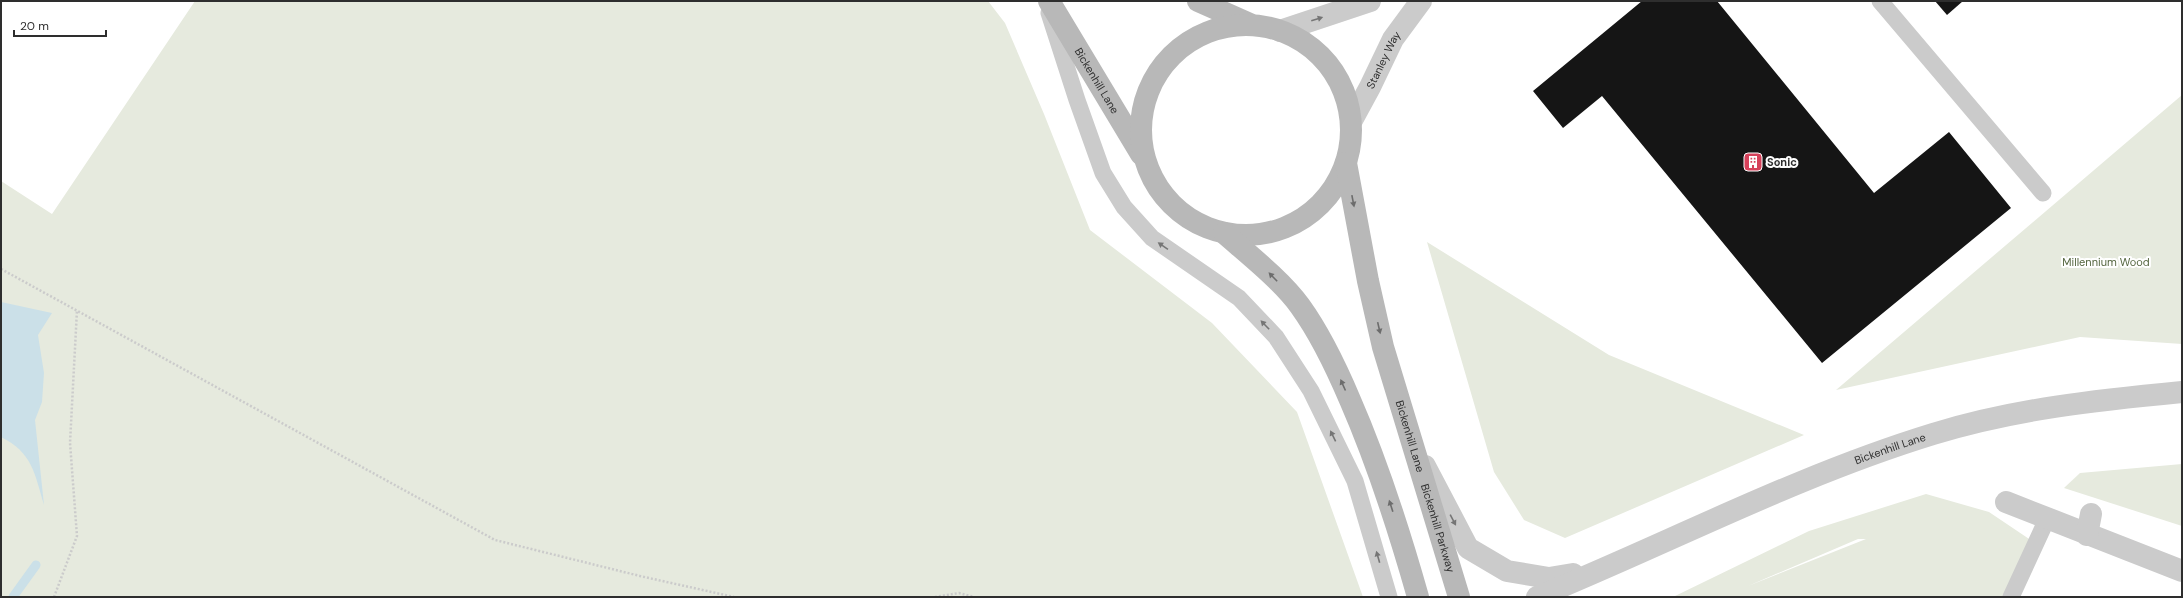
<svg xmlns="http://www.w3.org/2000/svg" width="2183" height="598" font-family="'DM Sans',sans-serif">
<rect width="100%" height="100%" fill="#fff"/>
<g fill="#e6eade" fill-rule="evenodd">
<polygon points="195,1 988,1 1005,23 1044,114 1090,230 1212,323 1297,412 1363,597 1,597 1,181 52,214"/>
<polygon points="2182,95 2182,344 2080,337 1836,390"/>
<polygon points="1427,242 1609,355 1804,435 1565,538 1524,520 1494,472"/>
<polygon points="2182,464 2182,526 2064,488 2080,473"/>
<path d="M1926 494 1989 512 2035 543 2011 597H1673L1809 531ZM1858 539H1866L1748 586Z"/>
</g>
<path fill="#cbe0e8" d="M1 302 52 313 38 335 44 373 42 402 35 420 44 505C35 474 32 452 1 437Z"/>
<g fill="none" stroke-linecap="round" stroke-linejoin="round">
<polyline stroke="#cbe0e8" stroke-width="9" points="13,597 36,565"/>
</g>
<g fill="#151515">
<polygon points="1642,1 1717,1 1874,193 1949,132 2011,208 1822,363 1602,96 1563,128 1533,91"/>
<polygon points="1935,1 1963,1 1947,15"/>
</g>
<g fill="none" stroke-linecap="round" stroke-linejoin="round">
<g stroke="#cbcbcb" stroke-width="2.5" stroke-dasharray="2 2" stroke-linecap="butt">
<polyline points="1,269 495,540 640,576 734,597"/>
<polyline points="54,597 77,536 70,443 77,310"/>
<polyline points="935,597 959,593 974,597"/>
</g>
<g stroke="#cbcbcb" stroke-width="17">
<polyline points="1880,1 2043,193"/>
<polyline points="1049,13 1077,100 1103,173 1124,207 1152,238 1239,298 1276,337 1311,391 1355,481 1389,597"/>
<polyline points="2011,597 2047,519"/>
</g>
<g stroke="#cbcbcb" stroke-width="22">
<polyline points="1280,31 1370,1"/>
<path id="s1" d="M1351 122 1370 87 1393 39 1421 1"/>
<polyline points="2006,502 2182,571"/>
<polyline points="2087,535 2091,514"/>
</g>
<g stroke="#cbcbcb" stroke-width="22">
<polyline points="1425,466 1468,548 1507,571 1549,578 1573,574"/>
<path id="s2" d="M1537 597C1669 543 1796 476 1933 434 2014 409 2098 400 2182 392"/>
</g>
<g stroke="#b8b8b8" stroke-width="22">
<path id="s3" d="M1049 1 1141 154"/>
<polyline points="1198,1 1250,24"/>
<circle cx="1246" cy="130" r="105"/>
<path id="s4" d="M1346 163 1368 281 1383 347 1459 597"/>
<path d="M1224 233C1248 254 1282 281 1300 306 1321 335 1336 367 1350 400 1378 464 1399 530 1418 597"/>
</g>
</g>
<defs><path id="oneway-solid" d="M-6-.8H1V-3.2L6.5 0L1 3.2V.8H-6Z"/></defs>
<g fill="#757575">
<use href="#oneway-solid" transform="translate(1317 19) rotate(-17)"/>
<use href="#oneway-solid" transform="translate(1163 246) rotate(-146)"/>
<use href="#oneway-solid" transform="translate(1265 325) rotate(-134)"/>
<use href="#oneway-solid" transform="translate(1333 436) rotate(-116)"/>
<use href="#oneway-solid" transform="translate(1453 520) rotate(62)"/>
<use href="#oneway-solid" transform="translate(1378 557) rotate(-106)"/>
</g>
<g fill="#6c6c6c">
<use href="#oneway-solid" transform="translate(1353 201) rotate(79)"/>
<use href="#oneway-solid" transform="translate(1273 277) rotate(-134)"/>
<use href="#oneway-solid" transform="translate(1379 328) rotate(77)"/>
<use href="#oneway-solid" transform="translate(1343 385) rotate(-114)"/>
<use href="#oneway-solid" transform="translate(1391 506) rotate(-108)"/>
</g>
<defs>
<symbol id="building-square" viewBox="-11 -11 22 22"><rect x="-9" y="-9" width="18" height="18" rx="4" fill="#d5415a" stroke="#fff"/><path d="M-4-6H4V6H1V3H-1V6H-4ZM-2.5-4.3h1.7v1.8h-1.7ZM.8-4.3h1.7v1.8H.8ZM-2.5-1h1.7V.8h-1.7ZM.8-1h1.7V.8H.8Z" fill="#fff"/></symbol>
</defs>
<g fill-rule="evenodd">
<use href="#building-square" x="1742" y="151" width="22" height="22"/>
</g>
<g text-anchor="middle" stroke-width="4" stroke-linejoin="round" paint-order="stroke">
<g font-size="11" fill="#2e2e2e" stroke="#fff">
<text dy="4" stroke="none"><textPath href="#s1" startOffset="70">Stanley Way</textPath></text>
<text dy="4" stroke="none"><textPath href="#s3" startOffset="93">Bickenhill Lane</textPath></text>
<text dy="4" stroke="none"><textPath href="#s4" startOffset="281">Bickenhill Lane</textPath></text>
<text dy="4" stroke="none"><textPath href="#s2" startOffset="383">Bickenhill Lane</textPath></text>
<text dy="4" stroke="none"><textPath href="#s4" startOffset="377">Bickenhill Parkway</textPath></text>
</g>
<g font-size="11" font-weight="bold" fill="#2e2e2e" stroke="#fff" text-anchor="start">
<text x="1767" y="166">Sonic</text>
</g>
<g font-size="11" fill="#556640" stroke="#fff">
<text x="2106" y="266">Millennium Wood</text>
</g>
</g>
<rect width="2183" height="598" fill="none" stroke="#2e2e2e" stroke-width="4"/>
<path d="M14 30v6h92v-6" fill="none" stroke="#2e2e2e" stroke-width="2"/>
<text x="20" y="30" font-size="12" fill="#2e2e2e" stroke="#ffffff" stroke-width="3" paint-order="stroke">20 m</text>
</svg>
